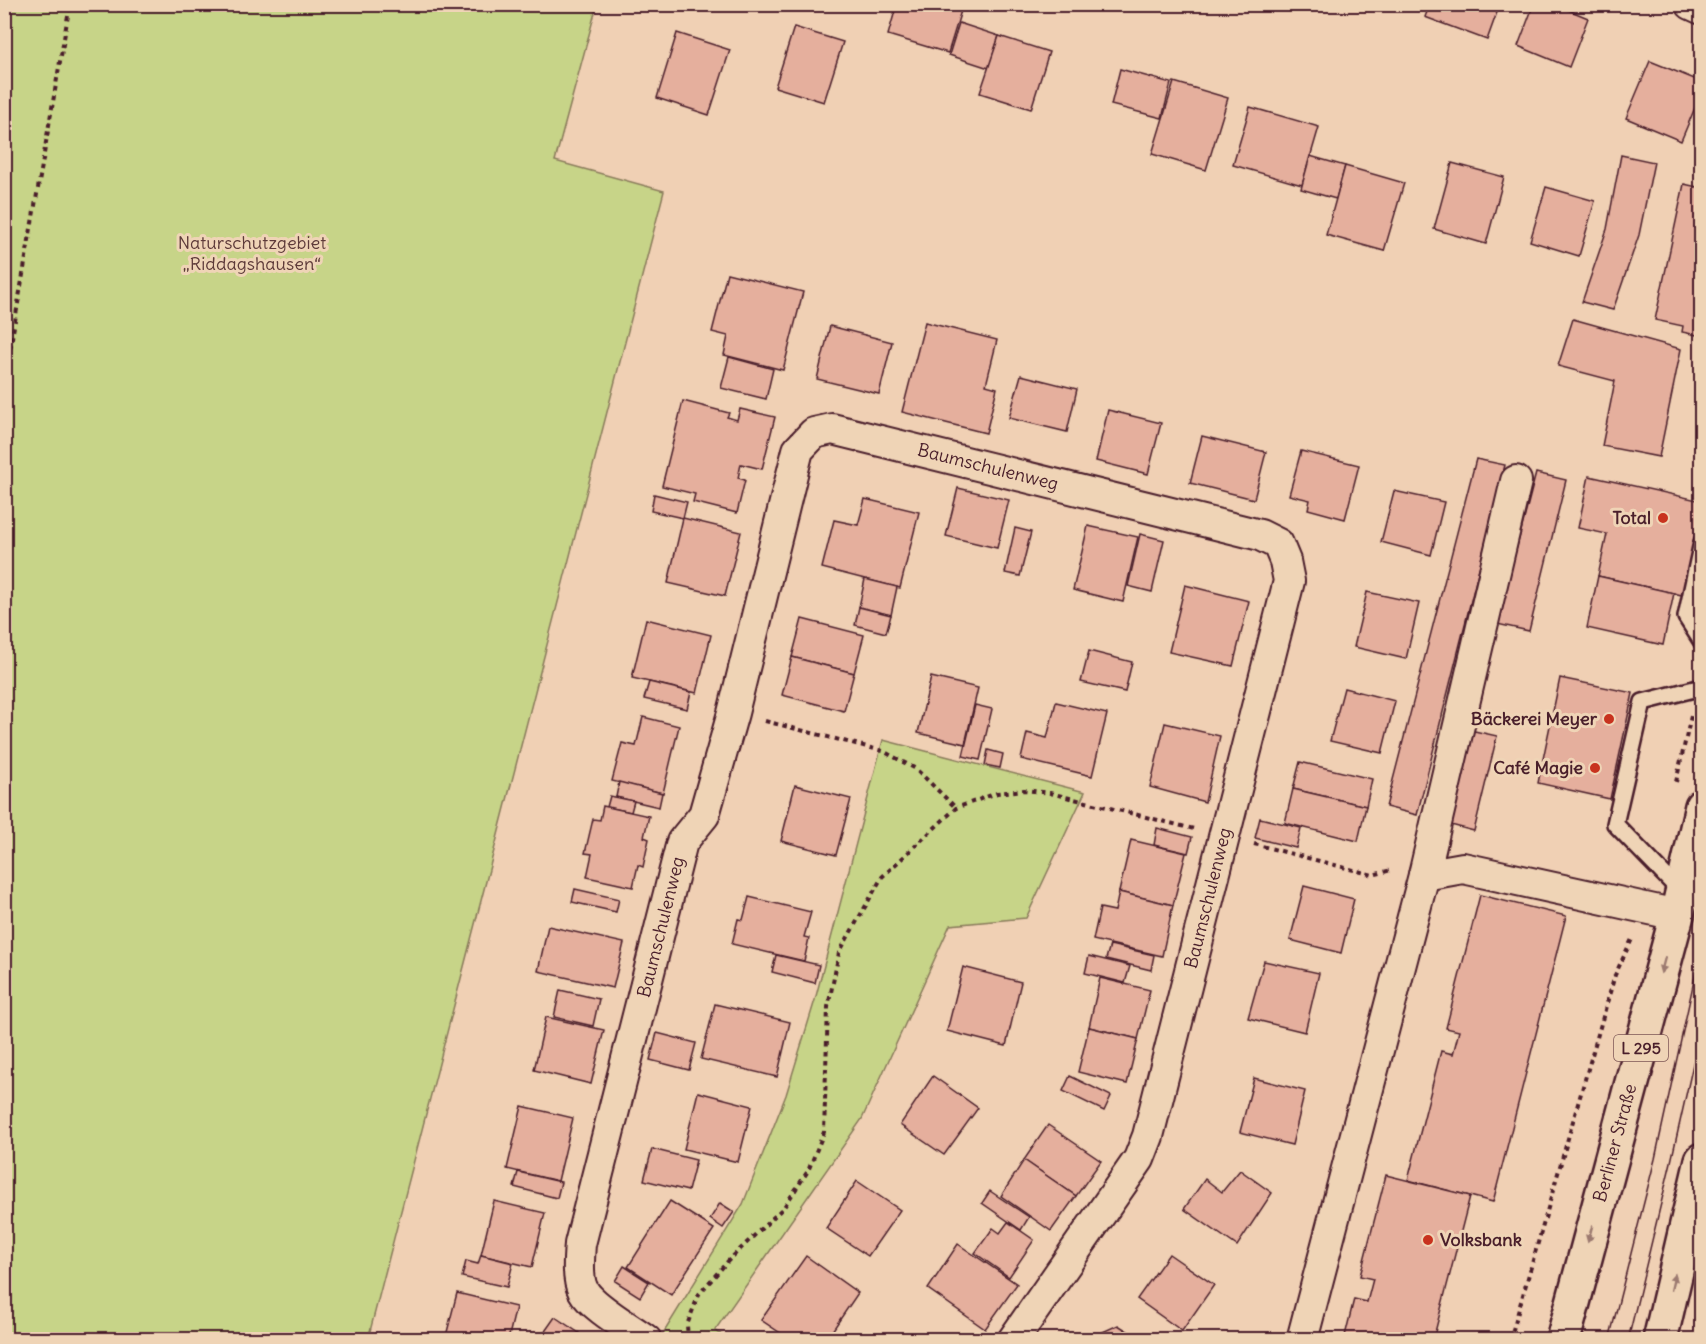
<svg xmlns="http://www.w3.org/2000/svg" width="1706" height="1344" font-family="Delius,sans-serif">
<rect width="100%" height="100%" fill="#f0d0b4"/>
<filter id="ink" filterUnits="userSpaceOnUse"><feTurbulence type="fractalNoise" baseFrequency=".0167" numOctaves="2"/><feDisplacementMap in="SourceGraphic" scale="12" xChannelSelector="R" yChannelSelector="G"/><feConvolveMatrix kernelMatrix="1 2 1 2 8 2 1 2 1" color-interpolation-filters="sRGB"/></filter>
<g filter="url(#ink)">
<g fill="#c7d488" stroke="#887a5a" stroke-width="1.5">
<polygon points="4,5 597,5 555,161 664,191 368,1339 5,1339"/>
<polygon points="883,740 1085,792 1026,918 950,925 862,1119 715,1330 727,1339 665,1339 664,1332 743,1204 786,1095 815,1000"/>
</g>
<g fill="#e5af9d" stroke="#4a1f2b" stroke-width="1.5">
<polygon points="897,4 963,4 948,53 888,35"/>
<polygon points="1430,4 1500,4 1487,40 1425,17"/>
<polygon points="1534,4 1554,4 1588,18 1569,67 1518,46"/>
<polygon points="959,23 999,36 989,68 949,55"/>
<polygon points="794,27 843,42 824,102 775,87"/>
<polygon points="677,33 730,50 709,115 657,98"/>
<polygon points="999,36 1049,52 1031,109 980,93"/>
<polygon points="1650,61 1702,82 1702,91 1681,141 1626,118"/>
<polygon points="1120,69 1171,83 1162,118 1111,105"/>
<polygon points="1174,82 1228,98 1206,170 1152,154"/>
<polygon points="1250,107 1319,127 1302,185 1233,165"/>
<polygon points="1621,155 1654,162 1639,235 1613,310 1582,302 1607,229"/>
<polygon points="1310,156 1345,166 1336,199 1301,189"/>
<polygon points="1452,163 1504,177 1486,244 1434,229"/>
<polygon points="1345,166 1404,183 1384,251 1326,235"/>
<polygon points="1684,184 1702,188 1702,336 1682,332 1683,326 1655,320"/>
<polygon points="1546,187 1595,201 1579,256 1530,241"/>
<polygon points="727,273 803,292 783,370 724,355 728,336 712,332"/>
<polygon points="1573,319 1681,349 1659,457 1602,446 1615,381 1558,366"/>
<polygon points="925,322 997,340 986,385 997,388 986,433 902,412"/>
<polygon points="830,326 892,342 879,394 817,379"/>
<polygon points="729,357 773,369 766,399 721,388"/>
<polygon points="1021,375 1077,389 1067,432 1009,418"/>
<polygon points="683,401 729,413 727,417 737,420 740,409 775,417 762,469 741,464 738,478 745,480 737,513 693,502 695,494 662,486"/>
<polygon points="1108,410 1161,423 1148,474 1096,461"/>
<polygon points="1202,436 1266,452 1254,499 1190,483"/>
<polygon points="1301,451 1359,465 1345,519 1308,509 1310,500 1289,495"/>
<polygon points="1476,459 1505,465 1417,815 1386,807"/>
<polygon points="1536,473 1566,480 1529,631 1497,624"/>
<polygon points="1589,476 1702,501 1702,569 1695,598 1598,576 1607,534 1578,528"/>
<polygon points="958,488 1009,500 997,548 946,536"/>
<polygon points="1394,491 1444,502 1431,555 1381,542"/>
<polygon points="654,494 687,502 683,518 651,511"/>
<polygon points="865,499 919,512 900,588 822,568 834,520 858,525"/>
<polygon points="683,518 741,532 725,596 668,583"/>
<polygon points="1088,526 1138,537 1123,602 1073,590"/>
<polygon points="1015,528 1031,532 1020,576 1005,573"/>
<polygon points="1140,534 1164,540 1152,592 1128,586"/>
<polygon points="1598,576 1674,593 1663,645 1587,628"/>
<polygon points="865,579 897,587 891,615 859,607"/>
<polygon points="1185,585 1249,601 1233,666 1169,652"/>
<polygon points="1367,592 1419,603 1406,659 1354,647"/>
<polygon points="859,607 891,615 886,633 855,625"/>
<polygon points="646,619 711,635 697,693 632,678"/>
<polygon points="802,619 864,635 854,673 792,657"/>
<polygon points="1089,651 1132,662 1125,692 1081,682"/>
<polygon points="792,657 854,673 844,711 782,695"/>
<polygon points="931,677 978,688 965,744 918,733"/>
<polygon points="1560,678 1633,693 1610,799 1538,783"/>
<polygon points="649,682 691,692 687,709 644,699"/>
<polygon points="1344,688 1395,701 1382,753 1330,741"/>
<polygon points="1056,702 1107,714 1092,776 1021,759 1027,733 1047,738"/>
<polygon points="975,705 992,709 980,760 963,756"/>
<polygon points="643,717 679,726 663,793 612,781 622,743 636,746"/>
<polygon points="1165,723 1220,736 1205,802 1150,787"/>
<polygon points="1470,730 1497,736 1474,831 1447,824"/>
<polygon points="988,750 1003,754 1000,768 985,765"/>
<polygon points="1300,762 1372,779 1366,806 1293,789"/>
<polygon points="619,782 662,793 659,807 616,797"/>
<polygon points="795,785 851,799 836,855 781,841"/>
<polygon points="1293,789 1366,806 1358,841 1285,823"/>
<polygon points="610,796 634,801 631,812 607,807"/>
<polygon points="603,806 649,816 644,837 649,839 643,867 638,865 633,887 587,877 592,854 585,853 593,819 600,820"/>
<polygon points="1260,818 1301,828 1296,848 1255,838"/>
<polygon points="1157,828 1192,837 1188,853 1154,845"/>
<polygon points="1131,840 1186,853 1173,905 1119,892"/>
<polygon points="1304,886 1354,899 1341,953 1290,940"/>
<polygon points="575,889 619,899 616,912 572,902"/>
<polygon points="1119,892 1173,905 1162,956 1093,940 1100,908 1115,911"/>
<polygon points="1480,895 1566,916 1493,1202 1408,1180 1441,1051 1453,1054 1459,1031 1446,1028"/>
<polygon points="749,897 811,912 804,937 809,938 804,961 732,944 738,919 743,920"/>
<polygon points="548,926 624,943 613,988 538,971"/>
<polygon points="1110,945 1154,955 1151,970 1106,959"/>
<polygon points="776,955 819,965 815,983 772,972"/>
<polygon points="1089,956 1130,966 1125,983 1085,973"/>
<polygon points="1264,961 1319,973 1305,1032 1248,1018"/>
<polygon points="963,967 1021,982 1006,1046 947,1031"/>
<polygon points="1100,978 1150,990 1138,1039 1089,1027"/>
<polygon points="560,990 599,999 593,1026 554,1017"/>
<polygon points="715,1004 790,1022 777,1077 701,1059"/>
<polygon points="546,1017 604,1030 591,1084 534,1070"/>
<polygon points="1089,1027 1138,1039 1127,1084 1078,1072"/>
<polygon points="657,1033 696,1043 689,1070 650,1060"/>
<polygon points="933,1076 978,1108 944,1155 900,1125"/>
<polygon points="1070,1076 1111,1096 1104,1111 1063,1091"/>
<polygon points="1254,1078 1305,1091 1292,1145 1240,1132"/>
<polygon points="698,1092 752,1106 738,1162 684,1149"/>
<polygon points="522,1106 573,1118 558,1181 507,1169"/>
<polygon points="1048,1125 1101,1161 1076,1196 1024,1160"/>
<polygon points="652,1149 696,1160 688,1191 644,1180"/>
<polygon points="1024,1160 1076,1196 1051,1231 1001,1196"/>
<polygon points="1240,1170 1272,1193 1237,1246 1184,1209 1205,1179 1222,1192"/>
<polygon points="518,1172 561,1182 557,1198 514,1187"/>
<polygon points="1386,1175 1470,1196 1433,1340 1344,1340 1354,1299 1367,1302 1373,1279 1360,1276"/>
<polygon points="857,1181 900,1210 868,1256 826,1228"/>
<polygon points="990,1191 1029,1217 1021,1230 982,1203"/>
<polygon points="494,1201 545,1213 532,1267 481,1255"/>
<polygon points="670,1201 714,1229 671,1295 628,1267"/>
<polygon points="720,1203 734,1212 723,1228 710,1219"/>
<polygon points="1008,1222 1034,1240 1009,1277 975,1253 993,1228 1000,1233"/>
<polygon points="958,1244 1017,1284 985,1329 928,1289"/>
<polygon points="1169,1254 1214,1285 1182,1331 1137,1299"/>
<polygon points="481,1255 513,1263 507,1287 462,1277 466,1261 478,1264"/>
<polygon points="806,1256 858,1293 826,1340 791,1340 761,1320"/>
<polygon points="624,1266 649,1282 640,1297 615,1281"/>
<polygon points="457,1293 516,1307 508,1340 445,1340"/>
<polygon points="555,1317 579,1333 574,1340 544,1340 541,1337"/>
<polygon points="1118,1325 1134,1335 1135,1340 1085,1340"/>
</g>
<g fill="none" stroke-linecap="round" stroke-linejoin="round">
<defs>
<g id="lane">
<polyline points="1702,542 1686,617 1702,642"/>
<polyline points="1682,893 1615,824 1643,702 1702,687"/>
</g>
<g id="street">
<polyline points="1691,4 1702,9"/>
<polyline points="1424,875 1516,481"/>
<path d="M646 1340C630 1328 592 1307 583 1290 577 1279 579 1257 580 1244L682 842 704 815 733 713 798 450 814 433 832 429 1260 535 1278 544 1285 561 1289 581 1148 1136 1139 1159 1013 1340"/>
<polyline points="1302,1340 1424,875 1463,868 1677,915"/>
</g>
<g id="primary">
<polyline points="1563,1340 1677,915 1702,806"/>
<polyline points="1660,1340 1702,1160"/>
</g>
</defs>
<use href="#lane" stroke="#4a1f2b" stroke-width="20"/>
<use href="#street" stroke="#4a1f2b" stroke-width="34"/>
<use href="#primary" stroke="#4a1f2b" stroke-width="38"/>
<g stroke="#4a1f2b" stroke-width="4" stroke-dasharray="4.5 4.5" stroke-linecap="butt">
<polyline points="4,384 70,4"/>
<polyline points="765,721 883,751 916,769 956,808"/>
<polyline points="1676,782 1691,716"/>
<polyline points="1254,844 1373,875 1391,870"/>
<polyline points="688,1340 687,1325 699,1294 728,1261 784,1207 808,1171 824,1132 828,1007 839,953 882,877 956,808 997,793 1024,790 1050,793 1194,829"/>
<polyline points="1510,1340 1615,975 1632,939"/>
</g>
<use href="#lane" stroke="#efd4b6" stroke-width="15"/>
<use href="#street" stroke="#efd4b6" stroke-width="30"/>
<use href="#primary" stroke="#efd4b6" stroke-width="33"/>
<g stroke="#4a1f2b" stroke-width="1.5">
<polyline points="1609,1340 1655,1159 1702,944"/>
<polyline points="1628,1340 1671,1162 1702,1024"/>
</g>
</g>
<defs><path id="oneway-solid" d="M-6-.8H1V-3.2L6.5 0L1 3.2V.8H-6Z" transform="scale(1.5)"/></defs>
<g fill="#9c7a70">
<use href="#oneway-solid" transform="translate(1663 965) rotate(105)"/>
<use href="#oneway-solid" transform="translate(1590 1234) rotate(105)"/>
<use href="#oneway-solid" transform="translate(1673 1282) rotate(-77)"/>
</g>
</g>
<g fill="#c8321e" stroke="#efd4b6" stroke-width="2">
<circle cx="1663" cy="518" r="6"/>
<circle cx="1609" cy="719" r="6"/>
<circle cx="1595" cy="768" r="6"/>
<circle cx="1428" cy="1240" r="6"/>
</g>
<g text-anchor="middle" stroke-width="6" stroke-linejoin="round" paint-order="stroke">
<rect fill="#efd4b6" stroke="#7c5555" stroke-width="1.5" x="1614" y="1035" width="54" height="26" rx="4.5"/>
<g font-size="16" font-weight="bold" fill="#4a1f2b">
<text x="1641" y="1054">L 295</text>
</g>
<g font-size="18" fill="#5d3a39" stroke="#efd4b6">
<text x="252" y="249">Naturschutzgebiet<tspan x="252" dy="21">„Riddagshausen“</tspan></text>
</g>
<g font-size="18" fill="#4a1f2b" stroke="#efd4b6">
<text transform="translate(988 467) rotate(14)" y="6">Baumschulenweg</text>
<text transform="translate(1208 898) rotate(-76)" y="6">Baumschulenweg</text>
<text transform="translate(661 927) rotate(-76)" y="6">Baumschulenweg</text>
<text transform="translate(1615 1143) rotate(-75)" y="6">Berliner Straße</text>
</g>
<g font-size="18" font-weight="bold" fill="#4a1f2b" stroke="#efd4b6" text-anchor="end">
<text x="1651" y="524">Total</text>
<text x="1597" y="725">Bäckerei Meyer</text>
<text x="1583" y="774">Café Magie</text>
<text x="1440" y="1246" text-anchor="start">Volksbank</text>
</g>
</g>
<rect width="1706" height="1344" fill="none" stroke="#efd4b6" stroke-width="24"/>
<rect x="12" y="12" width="1682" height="1320" fill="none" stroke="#4a1f2b" stroke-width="2" filter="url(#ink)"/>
</svg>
